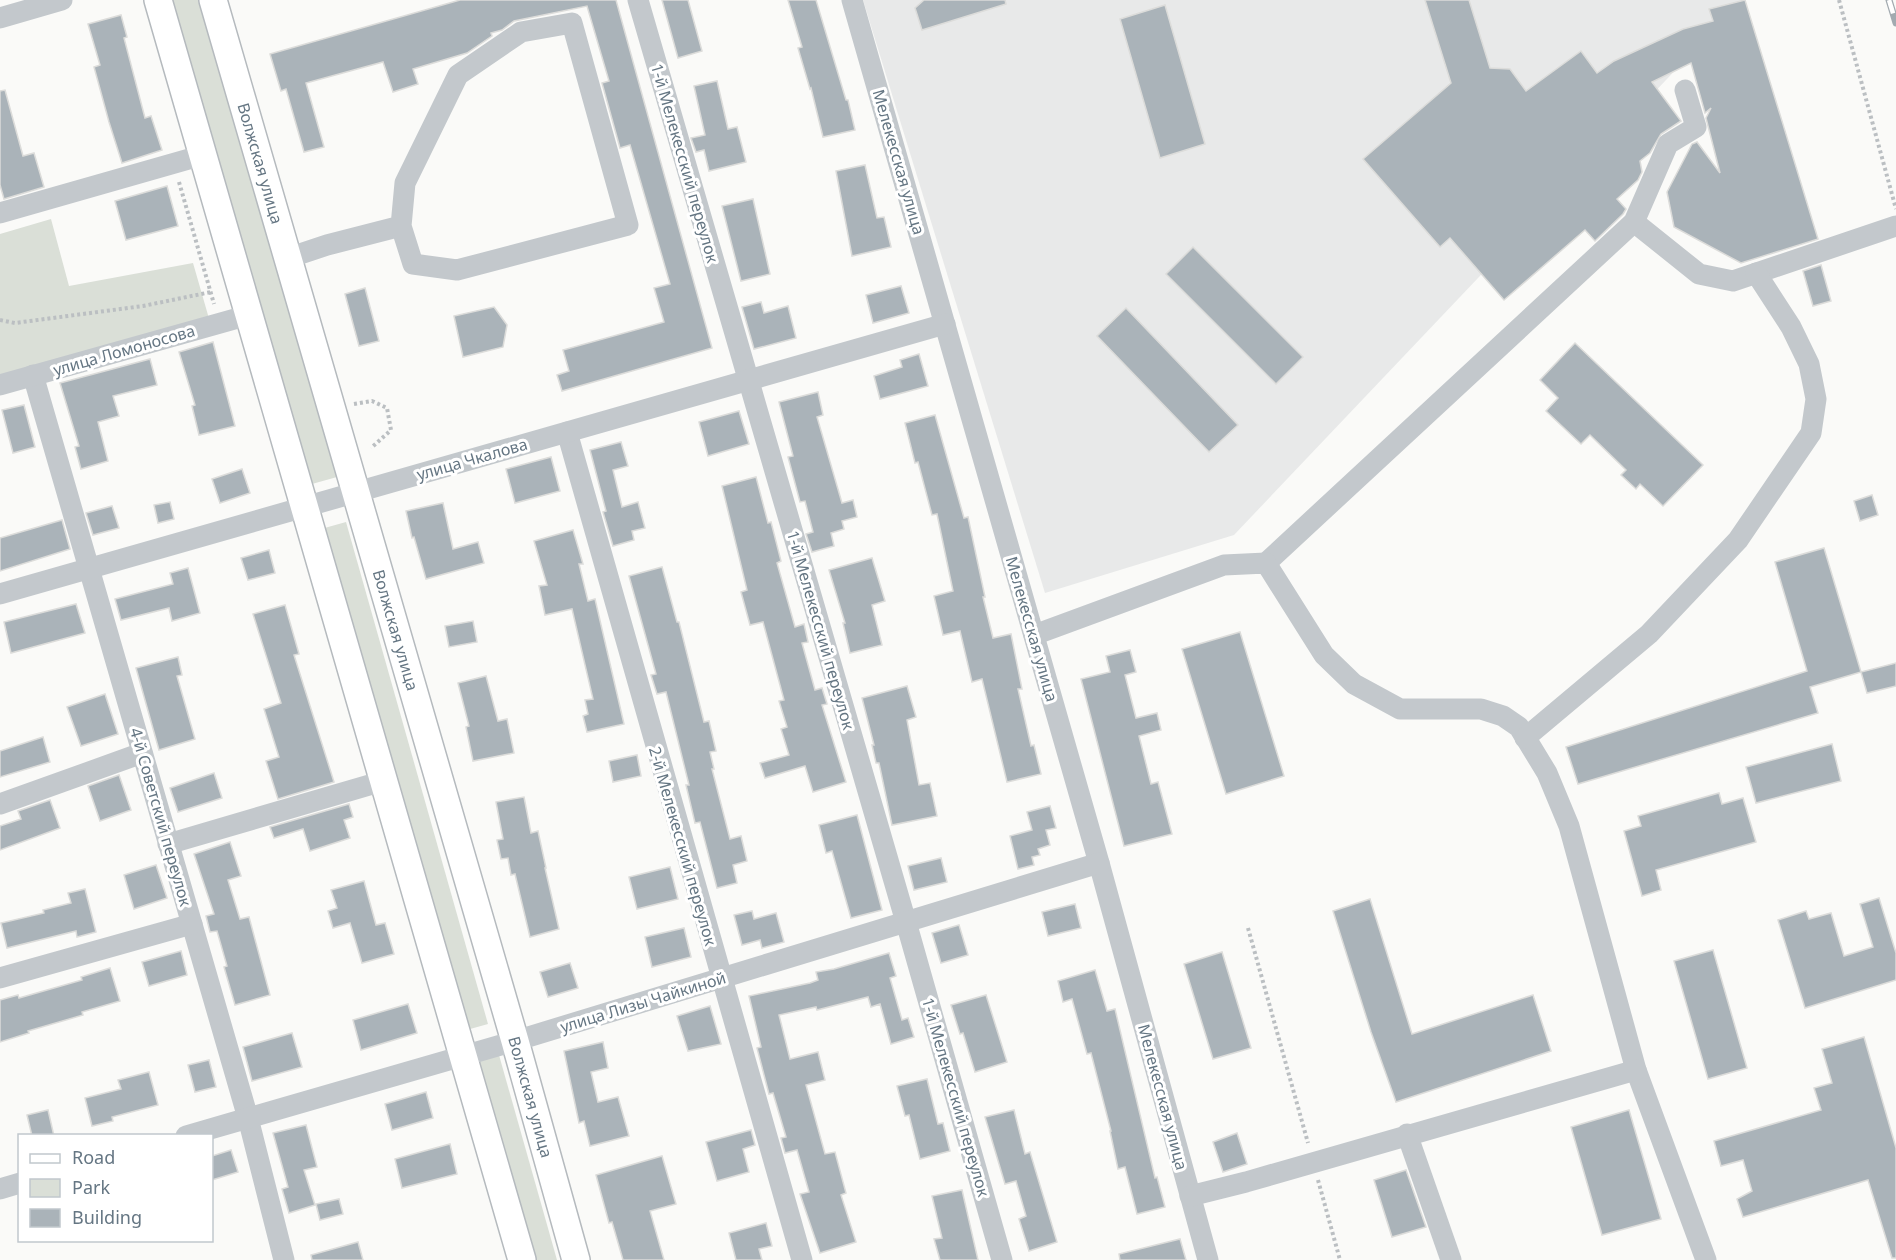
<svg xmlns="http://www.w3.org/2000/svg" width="1896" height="1260" font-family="'Noto Sans',sans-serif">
<rect width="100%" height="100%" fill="#fafaf8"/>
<polygon fill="#e8e9e9" points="863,0 1742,0 1234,535 1045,593"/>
<g fill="#dadfd7">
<polygon points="171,0 198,0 337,477 312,484"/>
<polygon points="51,219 69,286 193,263 210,322 0,382 0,234"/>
<polygon points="346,522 488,1024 463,1031 321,529"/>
<polygon points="499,1055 557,1260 531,1260 474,1062"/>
</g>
<g fill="#aab3b9" stroke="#dcdcda" stroke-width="1.5">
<polygon points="460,0 616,0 712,348 562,391 557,375 569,371 563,350 664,322 654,288 670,284 630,145 620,148 602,83 609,81 587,6 514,21 502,30 491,33 492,36 467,53 413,69 418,84 393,92 383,62 306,83 324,147 304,152 286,89 281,91 270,54"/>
<polygon points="662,0 688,0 702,51 678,58"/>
<polygon points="788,0 816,0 846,100 848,100 855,130 823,137 811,88 810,89 798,48 802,47"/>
<polygon points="924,0 1005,0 1006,4 922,30 915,8"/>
<polygon points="1425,0 1469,0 1490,68 1510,69 1526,91 1581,51 1597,73 1614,61 1683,29 1713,21 1709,9 1745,0 1818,239 1741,263 1674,227 1667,192 1692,144 1697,142 1720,173 1706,118 1711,108 1705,113 1691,63 1652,82 1681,121 1661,134 1650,153 1640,161 1642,172 1638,180 1617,199 1626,209 1623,214 1595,241 1585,230 1504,300 1450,238 1440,247 1363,159 1451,83"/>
<polygon points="1165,5 1205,144 1160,158 1120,19"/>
<polygon points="121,15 127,37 124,38 145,118 151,116 162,150 122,163 109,122 94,67 100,65 88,24"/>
<polygon points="717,81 728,129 737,127 746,162 709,171 704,150 696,152 691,138 705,135 694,86"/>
<polygon points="5,90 23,156 34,153 44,187 4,199 0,185 0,91"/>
<polygon points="865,165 877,218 884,217 891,247 852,256 836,171"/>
<polygon points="167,186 178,226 126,240 115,201"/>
<polygon points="753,199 770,274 741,281 722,206"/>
<polygon points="1193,247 1303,357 1276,384 1166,274"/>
<polygon points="1821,265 1831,301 1813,306 1803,271"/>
<polygon points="901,286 909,313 873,323 866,295"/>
<polygon points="365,288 379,341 359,346 345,294"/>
<polygon points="761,302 764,313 788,306 796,338 754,349 742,307"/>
<polygon points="494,307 507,325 503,347 463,357 454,316"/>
<polygon points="1126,308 1238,425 1209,452 1097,336"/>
<polygon points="213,342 235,426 199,435 192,406 195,405 179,352"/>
<polygon points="1575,343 1703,465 1663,506 1640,484 1636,489 1621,475 1626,470 1590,435 1581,444 1546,411 1558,398 1540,380"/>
<polygon points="919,354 928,386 880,399 874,376 902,367 900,360"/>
<polygon points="150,359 157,385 113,396 119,416 98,422 108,461 81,469 75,447 79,446 60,383"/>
<polygon points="818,392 823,415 817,417 842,503 853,500 857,517 842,521 844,529 831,533 834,546 812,552 806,534 813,532 805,501 800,502 788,457 793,456 779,402"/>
<polygon points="24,405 35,447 13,453 2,410"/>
<polygon points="739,411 749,444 708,456 699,422"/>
<polygon points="935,415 964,518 968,517 985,597 983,597 993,638 1011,634 1022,689 1018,689 1031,746 1034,745 1041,774 1007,782 982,679 972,682 960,631 943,635 934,596 953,591 937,514 932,515 918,462 915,463 905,423"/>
<polygon points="621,442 628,466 613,470 622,507 638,502 645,528 632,531 634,540 613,546 603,512 606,511 590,450"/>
<polygon points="551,457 560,491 515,503 506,469"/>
<polygon points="242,469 250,493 220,503 212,479"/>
<polygon points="756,477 768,523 771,522 781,561 777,563 795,627 804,624 808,642 802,643 815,690 822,688 827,704 822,705 846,782 813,792 805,766 765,778 760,763 789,755 781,729 787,727 779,701 784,700 763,622 750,625 741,592 747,590 722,486"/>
<polygon points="1872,495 1878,515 1860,521 1854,501"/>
<polygon points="170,502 174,519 158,523 154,505"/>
<polygon points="443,503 453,549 478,542 484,563 426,579 414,537 412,538 406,511"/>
<polygon points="112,506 119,528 93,535 86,513"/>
<polygon points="62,520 70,549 0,571 0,538"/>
<polygon points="573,530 583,564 579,564 588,601 595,599 624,724 587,732 583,716 588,714 585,700 593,699 572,609 545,615 539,586 547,585 534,541"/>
<polygon points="1824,548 1861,672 1810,687 1818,713 1578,784 1566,747 1807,671 1775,562"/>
<polygon points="269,550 275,573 248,580 241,558"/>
<polygon points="872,558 885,601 872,605 882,645 850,653 843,623 845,623 829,570"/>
<polygon points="662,567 677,622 679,622 704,722 709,721 716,751 710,752 714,769 712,769 730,839 741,836 747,861 733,865 737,883 717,888 700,822 695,823 686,785 689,785 666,692 657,694 651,675 656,674 629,576"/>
<polygon points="188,568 200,613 172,621 169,608 121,620 115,599 173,584 170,573"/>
<polygon points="76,604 85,633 11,653 4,622"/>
<polygon points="285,605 299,654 294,655 334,782 278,799 266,761 279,757 264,709 281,703 253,614"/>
<polygon points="473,621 477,642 449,647 445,626"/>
<polygon points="1240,632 1284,776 1226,794 1182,649"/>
<polygon points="1130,650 1136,672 1125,675 1136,718 1157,713 1161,730 1139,736 1151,784 1158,782 1172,834 1124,846 1081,679 1110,672 1106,656"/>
<polygon points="178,657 182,675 177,676 195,739 159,750 136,668"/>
<polygon points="1896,663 1896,686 1867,693 1861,672"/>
<polygon points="486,676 498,721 507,719 514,753 473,761 466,727 469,726 458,683"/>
<polygon points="907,686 916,717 907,720 919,785 930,783 937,816 892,825 879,763 876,763 872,745 874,745 862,698"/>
<polygon points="105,694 118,734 81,746 67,707"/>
<polygon points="43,737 50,762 0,777 0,751"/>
<polygon points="1832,744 1841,781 1756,803 1746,767"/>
<polygon points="637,755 641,776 613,782 609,761"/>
<polygon points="214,773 222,798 178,812 170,788"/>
<polygon points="119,775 131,810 100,821 88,786"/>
<polygon points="1719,793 1722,804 1743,798 1756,842 1656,870 1661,890 1642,896 1624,831 1641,826 1638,816"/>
<polygon points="524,797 531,833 538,831 546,868 545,868 559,929 530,937 515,874 511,875 508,858 501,859 497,840 503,839 496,802"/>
<polygon points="50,800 60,828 0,850 0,826 21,819 18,811"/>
<polygon points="349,804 353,817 344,820 350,838 310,851 303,829 274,838 270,827"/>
<polygon points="1050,806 1056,828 1046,830 1050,845 1038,849 1040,855 1032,857 1034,865 1018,869 1010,836 1032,830 1027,812"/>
<polygon points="857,815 882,910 851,918 832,851 826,853 819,825"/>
<polygon points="230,842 241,876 228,880 240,919 249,917 270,995 235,1005 224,967 227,966 217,931 210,932 206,916 214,914 194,854"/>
<polygon points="941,858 947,882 914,890 908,866"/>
<polygon points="156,865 167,898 134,909 124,875"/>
<polygon points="670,867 678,899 637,909 629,877"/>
<polygon points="364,881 376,925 385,923 394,954 362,963 350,923 333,928 328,911 337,908 331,890"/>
<polygon points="85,889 96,932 77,937 76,931 7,948 1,923 44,913 43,910 71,903 68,893"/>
<polygon points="1879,898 1896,953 1896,980 1805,1008 1778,920 1806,911 1809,919 1831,913 1844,956 1873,947 1860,904"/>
<polygon points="1370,899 1412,1034 1533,995 1551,1051 1396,1102 1371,1032 1333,911"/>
<polygon points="1075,904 1081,928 1048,936 1042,912"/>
<polygon points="752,911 754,919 776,913 784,942 762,948 760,940 742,945 734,915"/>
<polygon points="959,925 968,955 941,963 932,933"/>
<polygon points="684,928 691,957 652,967 645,937"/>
<polygon points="1713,950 1747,1068 1708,1079 1674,961"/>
<polygon points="181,951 187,975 149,986 142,962"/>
<polygon points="1222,952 1251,1048 1213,1059 1184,964"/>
<polygon points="889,953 896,976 890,978 902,1020 908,1018 914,1037 891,1044 880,1004 871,1007 868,997 817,1010 816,1007 779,1015 790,1059 818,1052 825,1080 806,1085 825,1154 835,1152 846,1193 841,1195 856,1242 820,1253 800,1194 809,1192 797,1150 785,1153 781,1138 786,1137 773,1093 769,1094 757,1048 761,1047 749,996 810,983 818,980 816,972 834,969"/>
<polygon points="570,963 578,988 548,997 540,972"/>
<polygon points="110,968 120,1001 82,1012 83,1015 28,1031 29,1033 0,1042 0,1000 18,995 19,998 82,980 81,977"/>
<polygon points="1095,970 1107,1011 1115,1009 1155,1178 1157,1177 1165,1207 1137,1214 1125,1167 1118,1169 1110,1131 1111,1131 1091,1053 1087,1054 1072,999 1063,1002 1058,981"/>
<polygon points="986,995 1007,1062 975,1072 963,1033 960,1034 951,1005"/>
<polygon points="408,1004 417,1033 361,1050 353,1020"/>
<polygon points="710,1006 721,1044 688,1051 677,1016"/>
<polygon points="292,1033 302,1067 252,1081 243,1047"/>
<polygon points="1864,1037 1896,1148 1896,1258 1892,1258 1868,1180 1743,1217 1737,1199 1752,1191 1743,1160 1721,1166 1714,1141 1821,1110 1814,1088 1832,1083 1822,1049"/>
<polygon points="603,1042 608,1068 591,1072 598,1102 618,1097 629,1136 590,1146 584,1121 579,1123 564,1051"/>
<polygon points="209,1060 216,1087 195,1092 188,1065"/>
<polygon points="149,1072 158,1105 112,1117 113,1121 92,1126 85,1098 121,1089 118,1080"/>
<polygon points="927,1079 938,1124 943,1123 950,1151 920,1159 909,1115 905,1116 897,1086"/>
<polygon points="426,1092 433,1118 392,1130 385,1104"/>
<polygon points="48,1110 54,1136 32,1136 27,1115"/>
<polygon points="1014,1110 1025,1154 1030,1152 1057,1242 1029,1251 1019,1219 1026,1216 1016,1181 1005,1184 985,1117"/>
<polygon points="1629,1110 1661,1219 1602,1235 1571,1127"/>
<polygon points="306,1125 317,1167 304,1170 315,1205 289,1213 282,1189 288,1187 273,1133"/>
<polygon points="751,1130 755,1145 743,1149 749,1172 717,1181 706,1142"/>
<polygon points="1237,1133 1247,1164 1223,1172 1213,1142"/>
<polygon points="450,1144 457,1174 402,1188 395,1159"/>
<polygon points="231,1150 238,1172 212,1180 212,1156"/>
<polygon points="662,1156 676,1204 650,1211 664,1260 623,1260 612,1222 609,1223 596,1175"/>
<polygon points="1406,1170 1426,1227 1392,1237 1374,1180"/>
<polygon points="962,1190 978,1260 940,1260 934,1239 942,1238 932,1196"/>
<polygon points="339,1199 343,1214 320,1220 316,1204"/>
<polygon points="766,1223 772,1246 759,1249 762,1260 736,1260 729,1233"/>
<polygon points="1180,1239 1186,1260 1120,1260 1119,1254"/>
<polygon points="358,1242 363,1260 312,1260 311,1255"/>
</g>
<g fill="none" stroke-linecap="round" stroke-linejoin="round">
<defs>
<g id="major">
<polyline points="158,0 522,1260"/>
<path id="s1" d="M213 0 515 1041 576 1260"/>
</g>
</defs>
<use href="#major" stroke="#b5babe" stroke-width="30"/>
<g stroke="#bbbfc2" stroke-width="4" stroke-dasharray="3 3" stroke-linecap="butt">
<polyline points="1839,0 1896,209"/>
<polyline points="179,182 214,304"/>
<polyline points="0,320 15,323 143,306 211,292"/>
<polyline points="354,404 372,401 387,408 391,430 371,448"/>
<polyline points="1248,928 1308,1143"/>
<polyline points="1318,1180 1340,1260"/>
</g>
<g stroke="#c3c8cc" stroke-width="21">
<polyline points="638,0 906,922 1002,1260"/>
<polyline points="852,0 1099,863 1208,1260"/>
<polyline points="0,18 62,0"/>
<polyline points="0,213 203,155"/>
<polyline points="1634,222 1699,274 1733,281 1896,226"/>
<polyline points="288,258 327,245 401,226 405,183 458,75 521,32 572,23 628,225 457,270 413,264 401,226"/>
<polyline points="33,375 248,1118 284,1260"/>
<polyline points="0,385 249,315"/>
<polyline points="567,432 802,1260"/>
<polyline points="1266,563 1634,222 1668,144 1696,127 1685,90"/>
<polyline points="0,594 945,324"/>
<polyline points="1034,635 1224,565 1266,563 1324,655 1354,684 1400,709 1481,709 1503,716 1519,727 1547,773 1569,826 1636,1070 1706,1260"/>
<polyline points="1525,738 1649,634 1738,540 1811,433 1816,399 1809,364 1791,327 1756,273"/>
<polyline points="0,804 142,753"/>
<polyline points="168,844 383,781"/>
<polyline points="0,978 192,924"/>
<polyline points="1407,1134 1451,1260"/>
<polyline points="186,1136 515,1041 1099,863"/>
<polyline points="0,1189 20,1183"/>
<polyline points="1190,1196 1246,1182 1636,1070"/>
</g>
<use href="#major" stroke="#fff" stroke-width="27"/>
<defs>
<polyline id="rail" points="1889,0 1896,23"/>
</defs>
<use href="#rail" stroke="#a2aab0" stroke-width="7"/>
<use href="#rail" stroke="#fff" stroke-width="4.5" stroke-dasharray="14" stroke-linecap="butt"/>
</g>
<g text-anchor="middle" stroke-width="6" stroke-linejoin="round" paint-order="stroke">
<g font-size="16" fill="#657683" stroke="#fff">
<text transform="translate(899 162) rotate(74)" y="6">Мелекесская улица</text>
<text dy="6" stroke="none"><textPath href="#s1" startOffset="170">Волжская улица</textPath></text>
<text transform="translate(685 163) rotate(74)" y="6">1-й Мелекесский переулок</text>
<text transform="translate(124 350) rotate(-16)" y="6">улица Ломоносова</text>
<text transform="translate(472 459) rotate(-16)" y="6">улица Чкалова</text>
<text transform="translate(1032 629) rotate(74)" y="6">Мелекесская улица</text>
<text dy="6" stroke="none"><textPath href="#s1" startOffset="656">Волжская улица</textPath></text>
<text transform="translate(821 630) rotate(74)" y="6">1-й Мелекесский переулок</text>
<text transform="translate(161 817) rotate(74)" y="6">4-й Советский переулок</text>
<text transform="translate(683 846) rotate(74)" y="6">2-й Мелекесский переулок</text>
<text transform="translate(643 1002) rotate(-17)" y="6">улица Лизы Чайкиной</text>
<text dy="6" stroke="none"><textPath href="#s1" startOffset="1142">Волжская улица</textPath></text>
<text transform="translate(956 1097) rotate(74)" y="6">1-й Мелекесский переулок</text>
<text transform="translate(1163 1097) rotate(75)" y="6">Мелекесская улица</text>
</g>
</g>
<rect x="18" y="1134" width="195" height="108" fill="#ffffff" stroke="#c1c8cd" stroke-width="1.5"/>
<rect x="30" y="1154" width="30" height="9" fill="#ffffff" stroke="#c1c8cd" stroke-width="1.5"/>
<text x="72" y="1164" font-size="18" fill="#657683">Road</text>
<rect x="30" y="1179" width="30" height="18" fill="#dadfd7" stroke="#c1c8cd" stroke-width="1.5"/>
<text x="72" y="1194" font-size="18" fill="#657683">Park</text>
<rect x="30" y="1209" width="30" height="18" fill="#aab3b9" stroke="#c1c8cd" stroke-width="1.5"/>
<text x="72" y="1224" font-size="18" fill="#657683">Building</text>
</svg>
